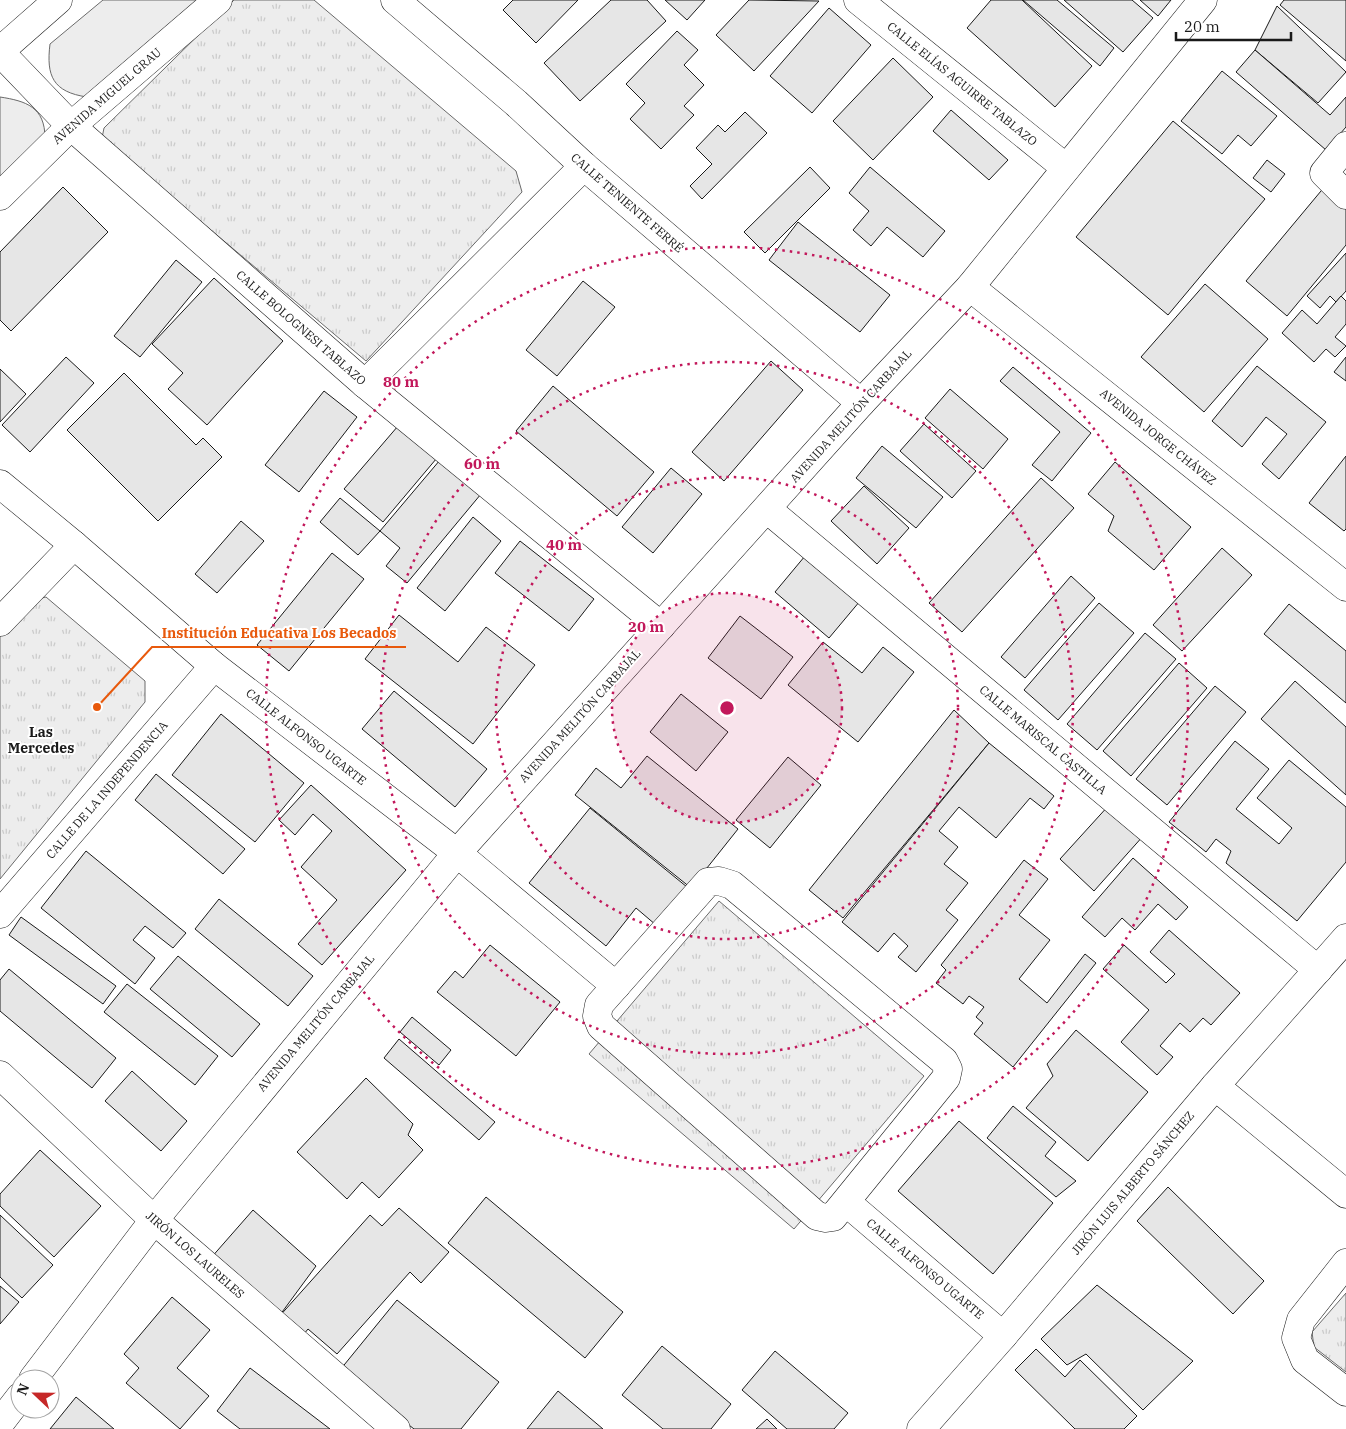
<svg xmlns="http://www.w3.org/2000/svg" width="1346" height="1429" font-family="'IBM Plex Serif',serif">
<defs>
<pattern id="park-tufts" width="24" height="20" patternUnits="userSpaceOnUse" patternTransform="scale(1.25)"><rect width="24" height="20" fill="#ededed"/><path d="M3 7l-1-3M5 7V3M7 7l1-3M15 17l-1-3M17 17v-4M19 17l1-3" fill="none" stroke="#cbcbcb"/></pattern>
</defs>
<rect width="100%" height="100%" fill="#fff"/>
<g fill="#ededed" stroke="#6a6a6a">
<path d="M103 0H200L87 97C53 92 46 76 50 44Z"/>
<path d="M0 97C26 101 45 107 45 138L0 178Z"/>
</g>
<g fill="url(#park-tufts)" stroke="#6a6a6a">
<polygon points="234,0 314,0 516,171 522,192 366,361 102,138 104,128"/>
<polygon points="46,597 145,681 145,702 0,879 0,628 21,603"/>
<polygon points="719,901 924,1076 794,1229 589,1054"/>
<polygon points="1346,1293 1346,1372 1314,1347 1312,1332"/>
</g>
<g fill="#e6e6e6" stroke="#1a1a1a">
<polygon points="513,0 578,0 536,43 503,10"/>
<polygon points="611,0 647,0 666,21 580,101 544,63"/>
<polygon points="665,0 705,0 687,20"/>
<polygon points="749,0 819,1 754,71 716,35"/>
<polygon points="991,0 1022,0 1092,66 1055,107 967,28"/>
<polygon points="1023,0 1057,0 1114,48 1100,66"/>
<polygon points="1064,0 1132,0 1153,18 1123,52"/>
<polygon points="1140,0 1171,0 1158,16"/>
<polygon points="1284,0 1346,0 1346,61 1280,5"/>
<polygon points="1277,6 1346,72 1318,103 1255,50"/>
<polygon points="829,8 871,45 812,113 770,76"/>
<polygon points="677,31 698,50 684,65 704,85 684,106 694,115 661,149 630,119 645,103 626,84"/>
<polygon points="1255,50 1330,115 1346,97 1346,127 1326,150 1236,72"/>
<polygon points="893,58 933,97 873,160 833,121"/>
<polygon points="1222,71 1277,116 1251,146 1238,135 1222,154 1181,121"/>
<polygon points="951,110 1008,160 989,180 933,131"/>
<polygon points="745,112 767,133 702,199 690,186 712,164 696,148 718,125 725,132"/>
<polygon points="1173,121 1265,199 1168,315 1076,237"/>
<polygon points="1267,160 1285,174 1271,192 1253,178"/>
<polygon points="810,167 830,188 765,253 744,232"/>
<polygon points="870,167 945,231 923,257 887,227 871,246 853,230 869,211 849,193"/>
<polygon points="1326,185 1346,201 1346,245 1287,316 1246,281"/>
<polygon points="63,187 108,232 11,331 0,320 0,252"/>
<polygon points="798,222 890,295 860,332 769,260"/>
<polygon points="1346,253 1346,291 1336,302 1330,296 1320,308 1307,296"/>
<polygon points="176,260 202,282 140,357 114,336"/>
<polygon points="214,278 283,341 207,425 168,389 183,373 152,344"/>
<polygon points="583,281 615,307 557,376 526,350"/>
<polygon points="1205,284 1268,339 1204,412 1141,357"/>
<polygon points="1341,296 1346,301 1346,324 1335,337 1346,346 1335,357 1326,349 1314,362 1282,333 1302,310 1317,324"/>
<polygon points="66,357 94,383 30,452 2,425"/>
<polygon points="1346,357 1346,381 1334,372"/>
<polygon points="771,361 803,390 724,481 692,452"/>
<polygon points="1257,366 1326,422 1279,479 1262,464 1287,434 1266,417 1242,447 1212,421"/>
<polygon points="1013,367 1091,433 1052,481 1032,465 1060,432 1000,381"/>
<polygon points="0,369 26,394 0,422"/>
<polygon points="124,373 196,445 203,438 222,457 158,521 67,430"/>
<polygon points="553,386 654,472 617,516 516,431"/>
<polygon points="950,389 1008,439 983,469 925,418"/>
<polygon points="324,391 357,417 299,492 265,465"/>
<polygon points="404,419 442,452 383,522 344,489"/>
<polygon points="924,424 976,471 952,498 900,451"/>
<polygon points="882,446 943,497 916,528 856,478"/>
<polygon points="1346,456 1346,529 1344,531 1309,503"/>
<polygon points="440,460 481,494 407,583 386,566 400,548 380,531"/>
<polygon points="1115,462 1191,527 1154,570 1108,531 1114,516 1088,494"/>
<polygon points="671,468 702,494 653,553 622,527"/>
<polygon points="1041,478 1074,508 962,632 929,603"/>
<polygon points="864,486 909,528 877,564 831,521"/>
<polygon points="340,498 380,531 358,555 320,522"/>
<polygon points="473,517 501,541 445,611 417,588"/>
<polygon points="241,521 264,541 217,593 195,574"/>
<polygon points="520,541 594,599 569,631 495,573"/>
<polygon points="1222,548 1252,575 1182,651 1153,625"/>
<polygon points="332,553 364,579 289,671 257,645"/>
<polygon points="805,556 860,601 829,638 775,592"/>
<polygon points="1071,576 1095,598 1025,678 1001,657"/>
<polygon points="1099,603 1134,633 1058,720 1024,690"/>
<polygon points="1289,604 1346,651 1346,703 1264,634"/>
<polygon points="399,615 458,662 486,627 535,665 473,744 365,659"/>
<polygon points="740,616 793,657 761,699 708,658"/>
<polygon points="1145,633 1176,659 1097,750 1067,724"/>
<polygon points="823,642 862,673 883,647 914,672 858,742 788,685"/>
<polygon points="1179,663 1207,688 1131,776 1103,751"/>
<polygon points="1295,681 1346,727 1346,795 1261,719"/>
<polygon points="1215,686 1246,712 1167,805 1136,779"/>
<polygon points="394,691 487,769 455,807 362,729"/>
<polygon points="681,694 728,732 696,771 650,732"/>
<polygon points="954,710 989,743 843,918 809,890"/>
<polygon points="221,714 304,783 255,842 172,775"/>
<polygon points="1235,741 1269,769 1236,809 1279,844 1292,828 1257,798 1289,760 1346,807 1346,862 1297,921 1226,863 1231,851 1216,839 1206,852 1169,822"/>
<polygon points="989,743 1054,796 1044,809 1030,798 996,838 959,807 939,831 958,847 944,864 968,883 946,910 958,920 916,972 898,957 908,946 894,933 878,952 842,922"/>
<polygon points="647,756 738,829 691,888 575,795 596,768 621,788"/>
<polygon points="788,757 821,785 770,848 736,820"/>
<polygon points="156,774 245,849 223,874 135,800"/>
<polygon points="311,785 406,870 322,965 298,944 337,900 301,867 332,831 313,814 295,835 279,820"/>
<polygon points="1110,804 1144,835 1094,891 1060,859"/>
<polygon points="590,808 687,887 656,925 636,908 606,946 529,883"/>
<polygon points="86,851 186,933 173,948 145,926 133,940 155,958 135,984 41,908"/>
<polygon points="1133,858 1188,907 1176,920 1158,904 1135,930 1122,918 1105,937 1082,917"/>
<polygon points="1024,860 1048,879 1019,915 1050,940 1019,979 1047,1003 1085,954 1096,963 1013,1067 974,1034 983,1023 976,1017 984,1007 969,996 963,1004 936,983 946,970 941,965"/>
<polygon points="219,899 313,976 288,1006 195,929"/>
<polygon points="21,917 116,986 103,1004 9,935"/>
<polygon points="1169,930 1240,993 1211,1025 1203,1018 1190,1032 1180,1023 1160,1046 1173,1057 1157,1075 1121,1042 1149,1010 1103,969 1124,945 1166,983 1175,974 1150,952"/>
<polygon points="490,945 560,1002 516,1056 437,992 455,971 463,978"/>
<polygon points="178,956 260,1024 232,1057 150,989"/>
<polygon points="9,969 116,1058 92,1088 0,1011 0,980"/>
<polygon points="127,984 218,1056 195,1085 104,1012"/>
<polygon points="412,1017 451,1050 439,1065 400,1032"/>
<polygon points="1076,1030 1148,1092 1088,1161 1026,1108 1053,1076 1047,1064"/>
<polygon points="399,1039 495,1122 479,1140 384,1058"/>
<polygon points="132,1071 187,1121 161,1151 105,1101"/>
<polygon points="366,1078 413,1124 408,1135 423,1150 379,1198 362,1182 347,1199 297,1152"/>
<polygon points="1013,1106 1056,1142 1045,1156 1076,1181 1056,1197 987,1138"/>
<polygon points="959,1121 1053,1203 993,1274 898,1191"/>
<polygon points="40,1150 101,1206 54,1257 0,1206 0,1194"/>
<polygon points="1168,1187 1264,1281 1233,1314 1137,1221"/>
<polygon points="486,1197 623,1312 585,1358 448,1243"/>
<polygon points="399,1208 449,1252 421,1283 410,1272 337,1354 308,1329 300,1339 277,1319 370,1215 382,1226"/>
<polygon points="253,1210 316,1266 277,1319 210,1259"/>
<polygon points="0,1215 53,1265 22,1298 0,1277"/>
<polygon points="1097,1285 1193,1361 1143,1410 1086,1354 1067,1365 1041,1339"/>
<polygon points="0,1286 19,1302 0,1324"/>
<polygon points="172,1297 210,1330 177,1368 209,1396 180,1429 126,1383 139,1368 124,1354"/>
<polygon points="397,1300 499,1382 461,1429 414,1429 340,1370"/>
<polygon points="662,1346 731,1404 711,1429 663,1429 622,1395"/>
<polygon points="1036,1349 1065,1377 1080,1360 1137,1416 1124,1429 1075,1429 1015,1370"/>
<polygon points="775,1351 848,1413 834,1429 787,1429 742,1390"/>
<polygon points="250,1368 330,1429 240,1429 217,1411"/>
<polygon points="558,1391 603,1429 527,1429"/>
<polygon points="76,1397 114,1429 50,1429"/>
<polygon points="767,1419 777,1429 756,1429"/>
</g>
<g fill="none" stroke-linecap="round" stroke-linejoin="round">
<defs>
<g id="street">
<polyline points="395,0 516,103 584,166 861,403"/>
<polyline points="858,0 1066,168"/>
<polyline points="0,52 71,126 365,384 661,626"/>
<polyline points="1346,146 1324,173 1346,195"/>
<polyline points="0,196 71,126 218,0"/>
<polyline points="970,287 1346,587"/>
<polyline points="365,384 584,166"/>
<polyline points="0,484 74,545 214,666 457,853 616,986"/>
<polyline points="767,509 1318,970"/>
<polyline points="0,622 74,545"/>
<polygon points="719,881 732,885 944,1061 948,1069 946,1078 833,1217 826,1218 817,1216 601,1026 597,1016 599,1005 708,882"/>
<polyline points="0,914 214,666"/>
<polyline points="0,1075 154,1220 396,1429"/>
<polyline points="1215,1086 1346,1194"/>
<polyline points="846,1202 1003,1336"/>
<polyline points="1346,1263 1301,1320 1296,1338 1305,1360 1346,1392"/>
<polyline points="33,1379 154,1220 457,853 861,403 970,287 1203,0"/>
<polyline points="0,1423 20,1397"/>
<polyline points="921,1429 1003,1336 1215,1086 1346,938"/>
</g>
<polyline id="highway" points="0,51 58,0"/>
</defs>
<use href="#street" stroke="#1a1a1a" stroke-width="29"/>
<use href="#highway" stroke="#1a1a1a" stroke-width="29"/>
<use href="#street" stroke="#fff" stroke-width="28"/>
<use href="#highway" stroke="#fff" stroke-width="28"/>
</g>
<circle cx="727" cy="708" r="115" fill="#c2185b" fill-opacity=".12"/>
<g fill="none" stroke="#c2185b" stroke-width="2.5" stroke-dasharray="2.5 5">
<circle cx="727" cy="708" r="115"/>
<circle cx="727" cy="708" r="231"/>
<circle cx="727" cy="708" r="346"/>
<circle cx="727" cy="708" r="461"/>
</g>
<g text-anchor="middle" stroke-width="4" stroke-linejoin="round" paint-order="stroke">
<g font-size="12" fill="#1a1a1a" stroke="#fff">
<text transform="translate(962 84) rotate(39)" y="4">CALLE ELÍAS AGUIRRE TABLAZO</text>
<text transform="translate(107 96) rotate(-41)" y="4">AVENIDA MIGUEL GRAU</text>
<text transform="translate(627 203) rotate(41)" y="4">CALLE TENIENTE FERRÉ</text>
<text transform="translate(301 328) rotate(41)" y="4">CALLE BOLOGNESI TABLAZO</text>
<text transform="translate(851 416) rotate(-48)" y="4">AVENIDA MELITÓN CARBAJAL</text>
<text transform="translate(1158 437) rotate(39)" y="4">AVENIDA JORGE CHÁVEZ</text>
<text transform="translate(580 716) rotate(-48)" y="4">AVENIDA MELITÓN CARBAJAL</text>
<text transform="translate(306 737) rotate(38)" y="4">CALLE ALFONSO UGARTE</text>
<text transform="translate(1043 740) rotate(40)" y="4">CALLE MARISCAL CASTILLA</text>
<text transform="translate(107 790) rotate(-49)" y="4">CALLE DE LA INDEPENDENCIA</text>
<text transform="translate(316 1023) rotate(-50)" y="4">AVENIDA MELITÓN CARBAJAL</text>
<text transform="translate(1133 1183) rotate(-50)" y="4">JIRÓN LUIS ALBERTO SÁNCHEZ</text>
<text transform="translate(195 1255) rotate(41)" y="4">JIRÓN LOS LAURELES</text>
<text transform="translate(925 1269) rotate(40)" y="4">CALLE ALFONSO UGARTE</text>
</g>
<g font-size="14" font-weight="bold" fill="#1a1a1a" stroke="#fff">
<text x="41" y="737">Las<tspan x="41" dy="16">Mercedes</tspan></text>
</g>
</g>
<circle cx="727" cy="708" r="8" fill="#c2185b" stroke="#fff" stroke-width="2.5"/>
<g font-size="15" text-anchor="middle" font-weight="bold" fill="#c2185b" stroke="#fff" stroke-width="4" stroke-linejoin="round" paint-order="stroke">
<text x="401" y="387">80 m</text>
<text x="482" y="469">60 m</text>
<text x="564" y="550">40 m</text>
<text x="646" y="632">20 m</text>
</g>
<path fill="none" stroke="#e8590c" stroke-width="2" d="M97 707L152 647H406"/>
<circle fill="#e8590c" stroke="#fff" stroke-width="2" cx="97" cy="707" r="5"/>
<g font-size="14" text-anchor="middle" font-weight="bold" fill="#e8590c" stroke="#fff" stroke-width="4" stroke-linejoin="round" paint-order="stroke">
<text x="279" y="638">Institución Educativa Los Becados</text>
</g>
<g transform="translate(35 1394) rotate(292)"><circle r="24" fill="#ffffff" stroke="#a3a3a3"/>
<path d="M0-4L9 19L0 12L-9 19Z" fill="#c62828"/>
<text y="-8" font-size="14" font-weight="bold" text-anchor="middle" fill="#1a1a1a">N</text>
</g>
<path d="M1176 32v8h115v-8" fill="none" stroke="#1a1a1a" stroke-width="2.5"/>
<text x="1184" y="32" font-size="15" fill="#1a1a1a" stroke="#ffffff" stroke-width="4" paint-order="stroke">20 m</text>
</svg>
